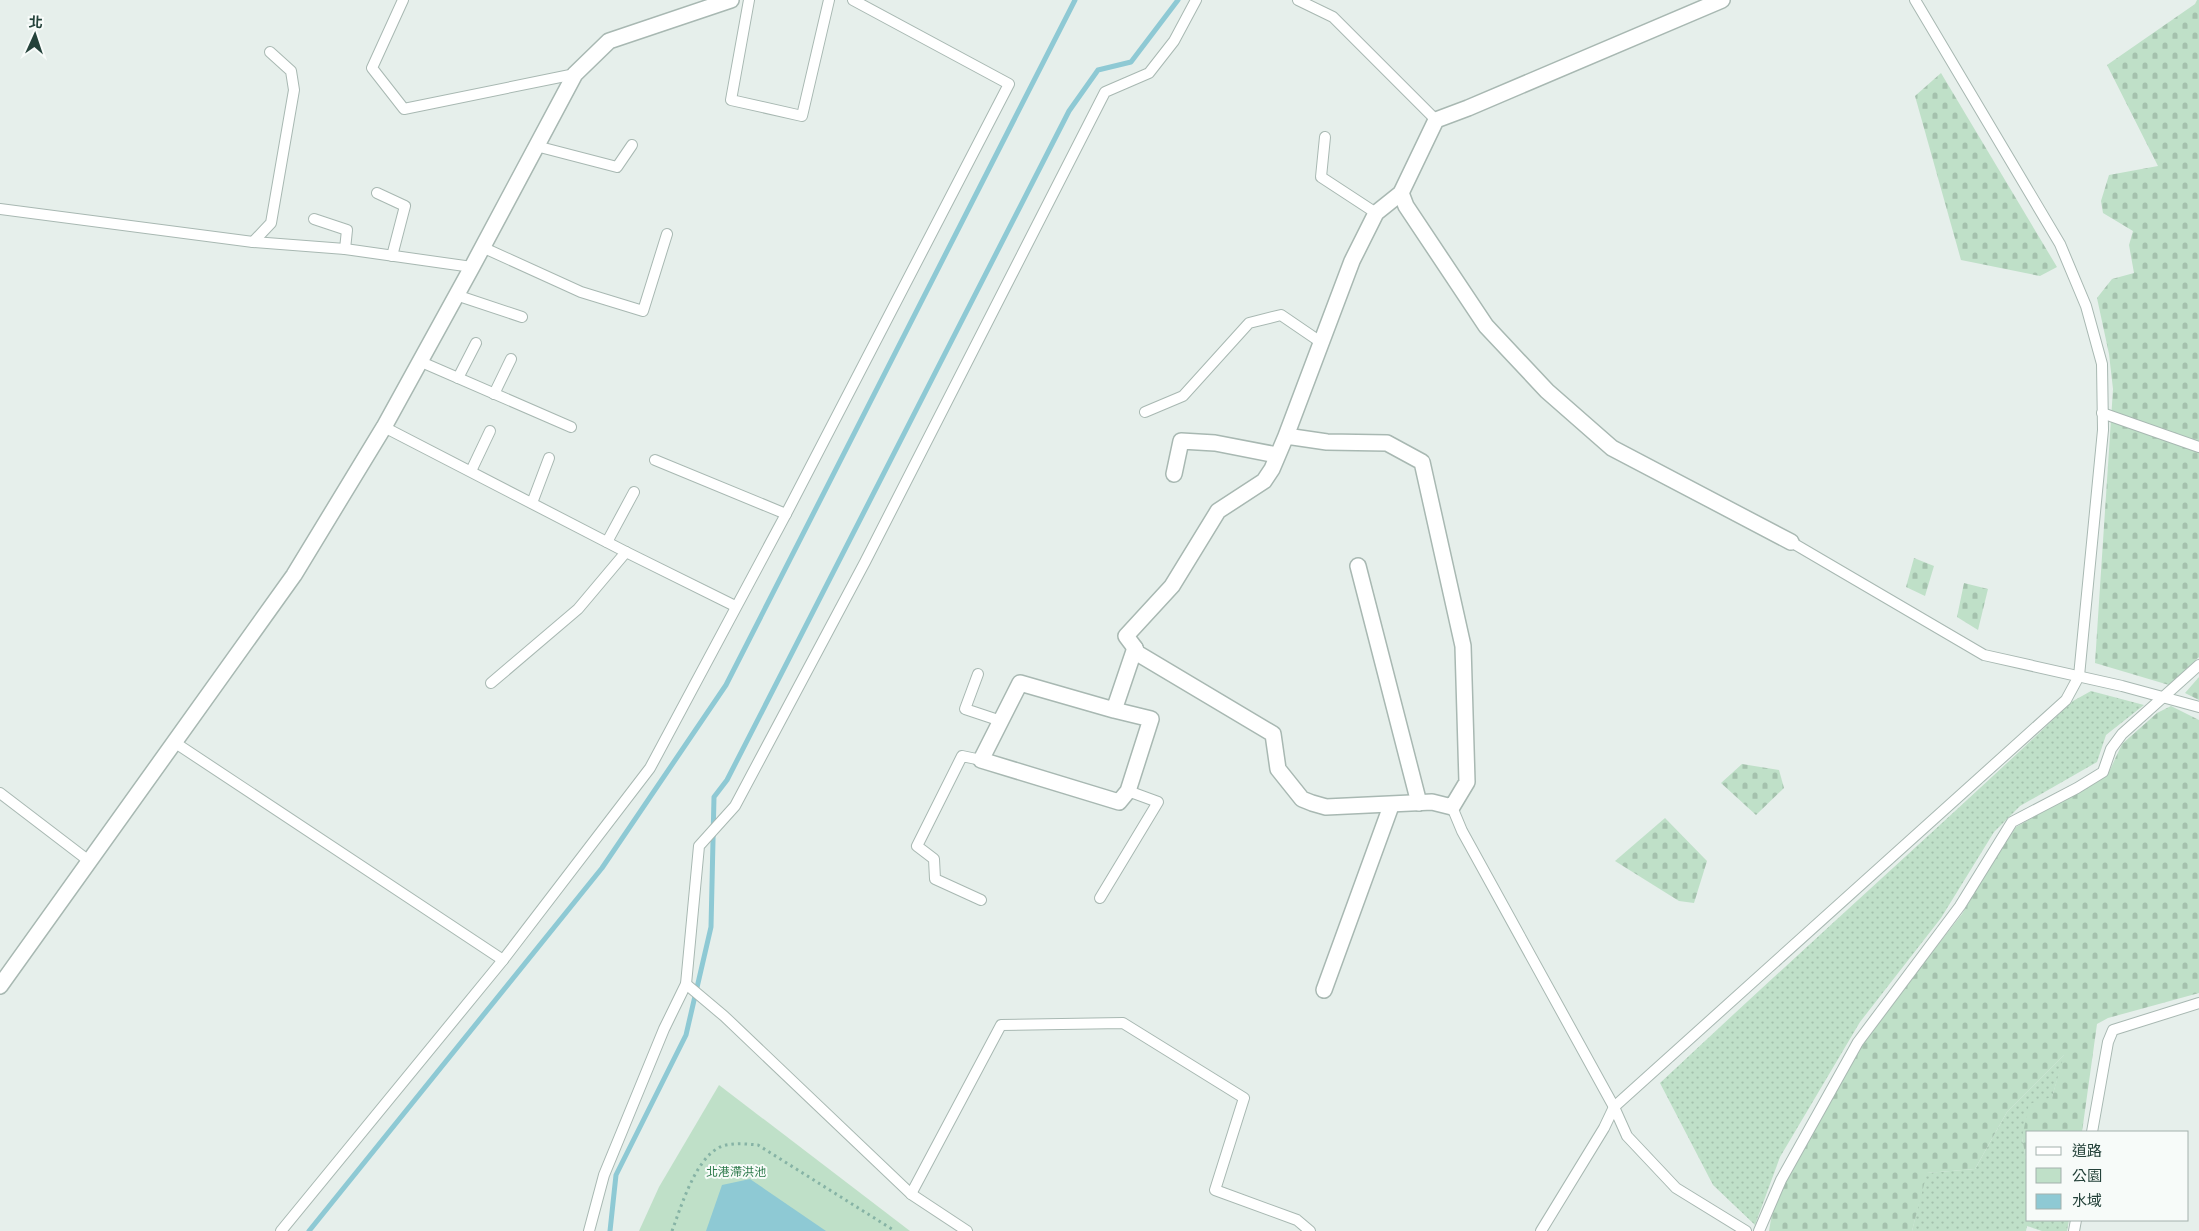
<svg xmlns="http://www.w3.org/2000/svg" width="2199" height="1231" font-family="Commissioner,'Noto Sans TC',sans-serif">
<defs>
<pattern id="grass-dots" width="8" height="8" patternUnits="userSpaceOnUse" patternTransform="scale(1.25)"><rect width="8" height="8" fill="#bfe0c8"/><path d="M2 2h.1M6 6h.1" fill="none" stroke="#a4c1ad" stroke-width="1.8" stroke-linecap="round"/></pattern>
<pattern id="cemetery-stones" width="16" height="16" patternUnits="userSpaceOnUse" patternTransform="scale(1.25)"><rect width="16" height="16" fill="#bfe0c8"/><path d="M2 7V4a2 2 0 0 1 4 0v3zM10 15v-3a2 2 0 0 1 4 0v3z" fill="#a4c1ad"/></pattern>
</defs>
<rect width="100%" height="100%" fill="#e6efeb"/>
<g fill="url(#grass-dots)">
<path d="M2091 691 2144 705 2106 735 2097 762 2020 806 1994 832 1941 918 1860 1022 1780 1157 1755 1225 1713 1185 1660 1083C1797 954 1937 830 2073 701Z"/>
<polygon points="2065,1054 2052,1097 2022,1138 2028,1171 2028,1220 2069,1220 2067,1231 2042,1231 2027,1226 2026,1231 1912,1231 1926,1173 1975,1169 2007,1112"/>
</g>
<g fill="url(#cemetery-stones)">
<polygon points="2197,0 2199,0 2199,657 2169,685 2095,663 2113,389 2109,354 2097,298 2112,279 2134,273 2129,245 2133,231 2103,213 2101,201 2109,175 2158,166 2107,65 2195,4"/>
<polygon points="1941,73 2057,267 2040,276 1961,260 1915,96"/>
<polygon points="1914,558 1934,566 1925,596 1906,587"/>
<polygon points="1964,583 1988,589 1978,630 1957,617"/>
<polygon points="2199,677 2199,700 2185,693"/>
<polygon points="2171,706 2199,720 2199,993 2108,1018 2097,1024 2082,1132 2028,1132 2028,1171 2022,1138 2029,1104 2052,1097 2064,1055 2007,1112 1975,1169 1927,1173 1912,1231 1769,1231 1772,1213 1789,1170 1859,1050 1883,1015 1962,914 1987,871 2016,827 2108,774 2122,744 2157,713"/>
<polygon points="1742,764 1779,770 1784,788 1756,815 1721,783"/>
<polygon points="1665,818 1707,861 1694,903 1679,901 1615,861"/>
</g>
<polygon fill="#bfe0c8" points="719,1085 910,1231 639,1231 659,1187"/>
<polygon fill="#8ec9d4" points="750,1179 826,1231 706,1231 722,1185"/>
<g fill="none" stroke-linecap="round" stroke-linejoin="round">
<g stroke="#8ec9d4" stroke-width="5">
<polyline points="309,1231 602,868 726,685 1075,0"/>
<polyline points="610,1231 616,1175 686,1035 711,927 714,797 727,780 1069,111 1098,70 1131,62 1178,0"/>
</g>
<defs>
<g id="service">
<polyline points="403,0 372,68 404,109 575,74"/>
<polyline points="749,0 731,100 802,116 829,0"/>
<polyline points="1298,0 1333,17 1436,120"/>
<polyline points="1325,137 1321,177 1376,213"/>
<polyline points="536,146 617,167 632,145"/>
<polyline points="377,193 405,206 392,256"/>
<polyline points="0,209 253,242 345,249 472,267"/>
<polyline points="314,219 347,230 345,249"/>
<polyline points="253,242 271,223 294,90 291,71 270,52"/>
<polyline points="482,247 581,292 643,311 667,234"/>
<polyline points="456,295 522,317"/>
<polyline points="419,361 571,427"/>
<polyline points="458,378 476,343"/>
<polyline points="494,394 511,359"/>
<polyline points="1145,412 1183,396 1249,323 1281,315 1322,343"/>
<polyline points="2102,413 2199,447"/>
<polyline points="384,427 626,552 735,606"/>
<polyline points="655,460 786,514"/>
<polyline points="471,471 490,431"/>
<polyline points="532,503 549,458"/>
<polyline points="607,542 634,492"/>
<polyline points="1791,542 1984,655 2122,686 2199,707"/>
<polyline points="978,674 965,709 1001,721"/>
<polyline points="491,683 578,609 626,552"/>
<polyline points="174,742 503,960"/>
<polyline points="0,793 89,861"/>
<polyline points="1452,807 1462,831 1614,1107 1627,1136 1676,1188 1746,1231"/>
<polyline points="1100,898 1158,802 1128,791"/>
<polyline points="981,900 935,879 934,859 917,846 962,756 981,760"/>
<polyline points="686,984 724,1016 911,1194 967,1231"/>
<polyline points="2092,1132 2108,1042 2113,1030 2199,1003"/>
<polyline points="911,1194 1001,1025 1123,1023 1244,1098 1215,1190 1297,1220 1310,1231"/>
<polyline points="281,1231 503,960 650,768 786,514 1009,84 853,0"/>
<polyline points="589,1231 604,1175 664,1029 686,984 699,846 735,806 865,562 1105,92 1149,73 1174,41 1196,0"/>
<polyline points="1541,1231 1604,1128 1614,1107 2066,700 2079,676 2103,430 2102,364 2086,306 2060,244 1915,0"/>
<polyline points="1759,1231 1781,1180 1858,1042 1960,906 2012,822 2077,788 2103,772 2111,749 2122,734 2199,665"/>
<polyline points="2074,1231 2076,1220"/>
</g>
<g id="minor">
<polyline points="1401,193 1406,206 1486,326 1547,391 1612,448 1791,542"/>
<polyline points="1286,436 1272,469 1264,481 1218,511 1172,586 1126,636 1135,648 1137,653 1273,734 1278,769 1302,799 1312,803 1326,807 1432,802 1452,807 1467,782 1463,646 1422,462 1387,443 1327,442 1286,436 1352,261 1376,213 1401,193 1436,120 1468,108 1722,0"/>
<polyline points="1174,474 1181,441 1215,443 1277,455"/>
<polyline points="1358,566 1419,803"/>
<polyline points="1114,710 1151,719 1128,791 1119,802 981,760 1020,683 1114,710 1135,648"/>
<polyline points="1324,990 1391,806"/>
</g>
<polyline id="tertiary" points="0,986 294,575 384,427 472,267 575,74 609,41 731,0"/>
</defs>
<use href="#service" stroke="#a8b8b2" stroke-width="12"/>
<use href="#minor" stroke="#a8b8b2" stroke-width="18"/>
<use href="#tertiary" stroke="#a8b8b2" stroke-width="18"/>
<path stroke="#86b3a5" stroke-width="3" stroke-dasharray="2.5 4" stroke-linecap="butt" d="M672 1231C681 1207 695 1159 720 1147 732 1142 746 1144 758 1145L895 1231"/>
<use href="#service" stroke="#fff" stroke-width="10"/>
<use href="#minor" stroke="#fff" stroke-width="15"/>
<use href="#tertiary" stroke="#fff" stroke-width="15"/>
</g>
<g text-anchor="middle" stroke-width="4" stroke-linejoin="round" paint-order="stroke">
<g font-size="12" fill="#2d7a4b" stroke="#f7fbf9">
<text x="736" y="1176">北港滯洪池</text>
</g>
</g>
<rect x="2026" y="1131" width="162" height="90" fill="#f7fbf9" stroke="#a3b1ad"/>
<rect x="2036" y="1147" width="25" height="8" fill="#ffffff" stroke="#a3b1ad"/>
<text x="2072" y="1156" font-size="15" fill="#24423a">道路</text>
<rect x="2036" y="1168" width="25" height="15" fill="#bfe0c8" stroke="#a3b1ad"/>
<text x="2072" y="1181" font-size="15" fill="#24423a">公園</text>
<rect x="2036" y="1194" width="25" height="15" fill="#8ec9d4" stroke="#a3b1ad"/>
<text x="2072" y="1206" font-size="15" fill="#24423a">水域</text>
<g transform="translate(35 35) rotate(3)" stroke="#f7fbf9" stroke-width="4" paint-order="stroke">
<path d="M0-4L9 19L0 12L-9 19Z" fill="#24423a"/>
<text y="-8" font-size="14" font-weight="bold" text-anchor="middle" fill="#24423a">北</text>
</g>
</svg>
